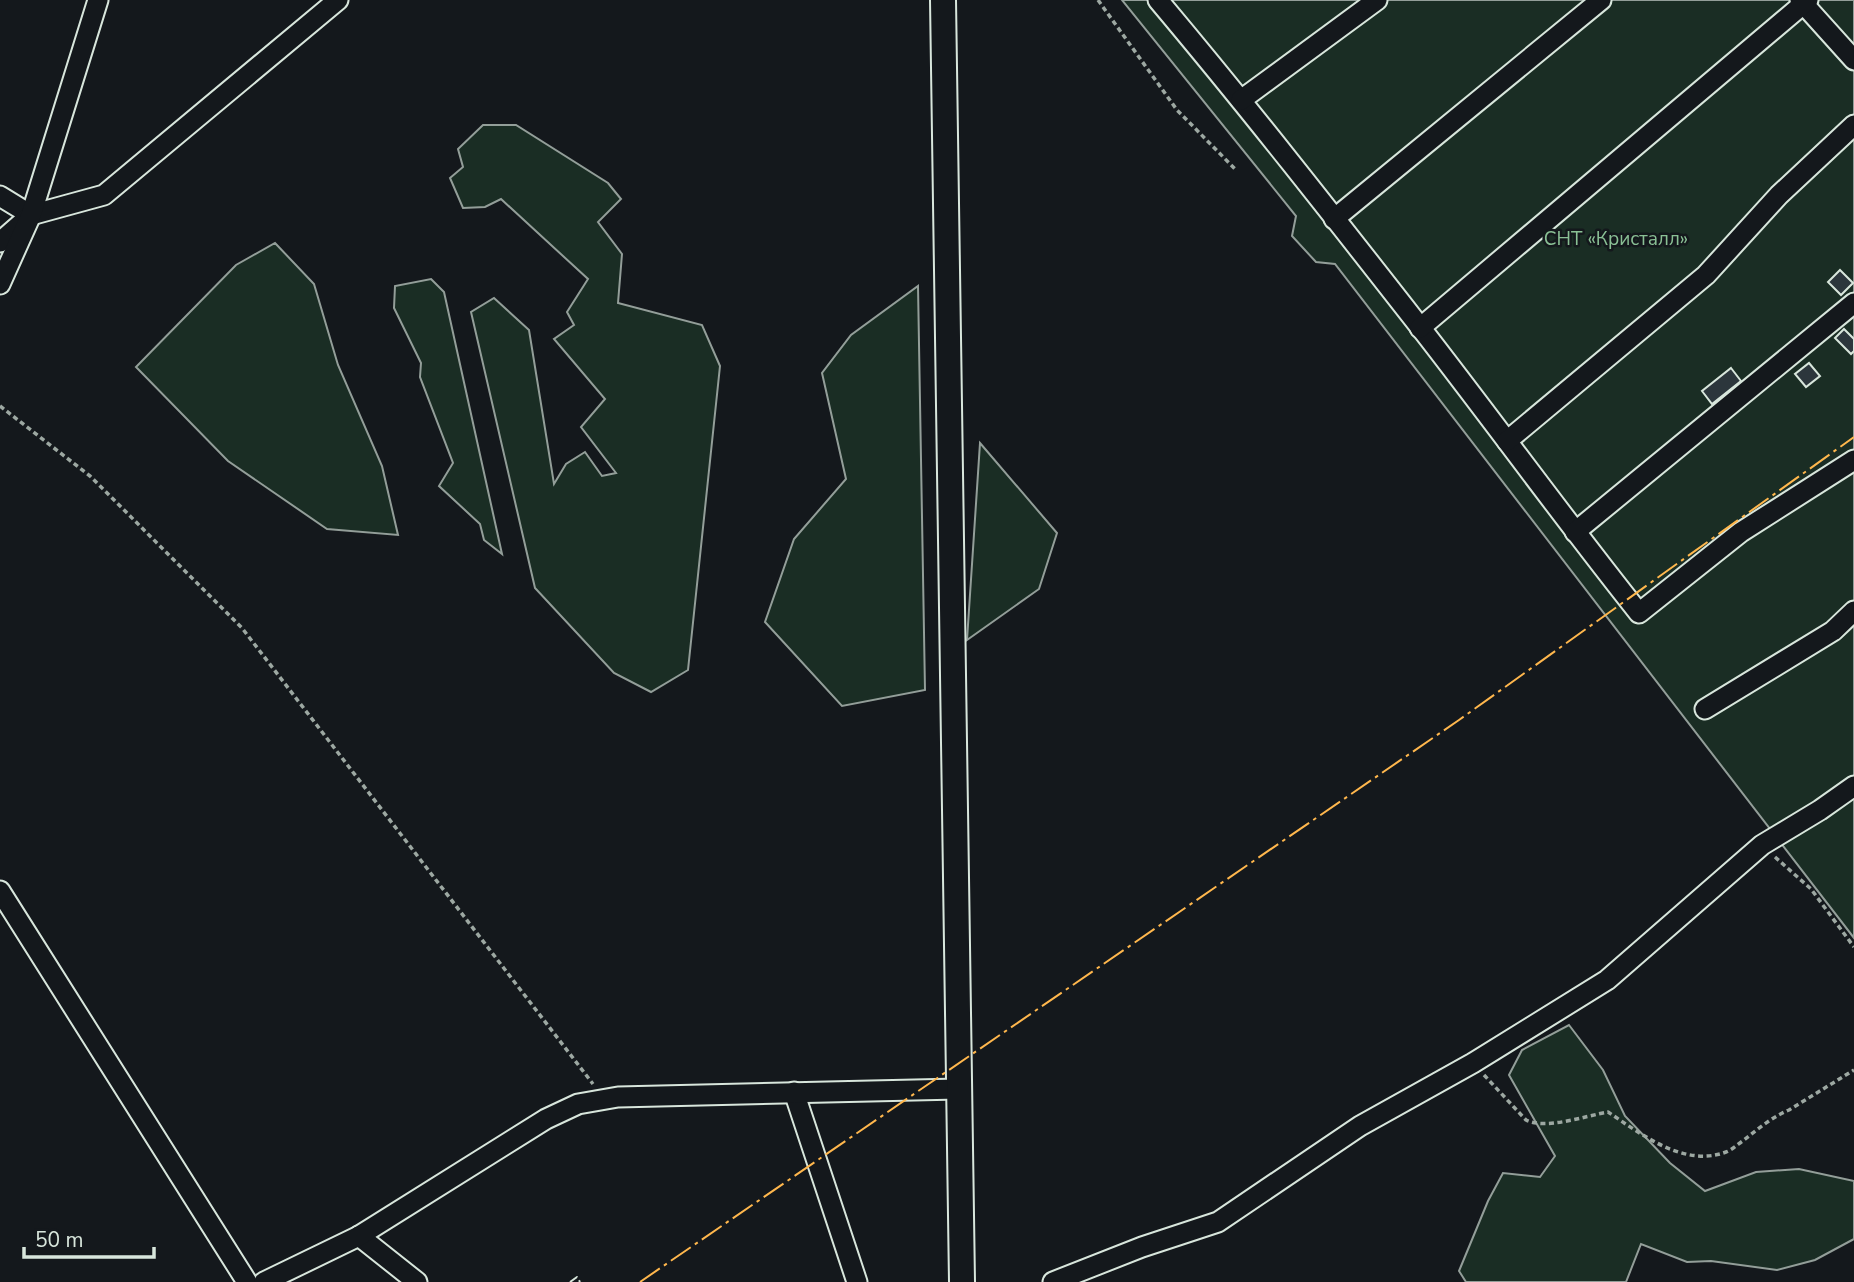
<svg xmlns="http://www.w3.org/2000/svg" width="1854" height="1282" font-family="'Nunito Sans',sans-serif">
<rect width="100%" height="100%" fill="#14181c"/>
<g fill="#1a2d24" stroke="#939e99" stroke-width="2">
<polygon points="1122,0 1854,0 1854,938 1335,264 1316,262 1292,236 1296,216"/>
<polygon points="483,125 516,125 608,183 621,199 598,222 622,254 618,303 702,325 720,366 688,670 651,692 614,673 535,588 471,312 494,298 529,330 554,484 566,464 585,452 602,476 616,473 581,427 605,399 554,339 574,325 567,312 588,279 501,199 485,207 463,208 450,178 463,167 458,149"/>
<polygon points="275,243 314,284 338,365 382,466 398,535 327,529 228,461 136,367 236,265"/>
<polygon points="431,279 444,292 502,554 484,540 480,524 439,486 453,463 420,377 421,363 394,308 395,286"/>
<polygon points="918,286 925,690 842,706 765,622 794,539 846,479 822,373 851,335"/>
<polygon points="980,443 1057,533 1039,589 967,640"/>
<polygon points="1569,1025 1603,1070 1625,1116 1670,1163 1705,1191 1756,1172 1799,1169 1854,1181 1854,1239 1815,1260 1777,1270 1711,1261 1687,1262 1641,1244 1626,1282 1466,1282 1459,1271 1488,1201 1503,1173 1540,1177 1555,1156 1509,1075 1522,1050"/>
</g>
<g fill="#2c363c" stroke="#d8e6dc" stroke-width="2">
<polygon points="1840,270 1853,283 1841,295 1828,282"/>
<polygon points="1844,329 1854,339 1854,351 1851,354 1835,338"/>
<polygon points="1809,363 1820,376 1806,387 1795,374"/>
<polygon points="1731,368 1741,381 1712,404 1702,391"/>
</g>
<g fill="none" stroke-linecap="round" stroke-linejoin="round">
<defs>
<g id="minor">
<path d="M1158 0C1248 107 1334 217 1420 327 1494 422 1564 519 1639 613L1741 532 1854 460"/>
<polyline points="1800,0 1854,60"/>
<polyline points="1241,100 1377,0"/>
<polyline points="0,196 31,215"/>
<polyline points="1334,219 1601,0"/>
<polyline points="0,242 31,215 104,195 338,0"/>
<polyline points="0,284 31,215 98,0"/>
<polyline points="1420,328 1808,0"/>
<polyline points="1507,441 1706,275 1779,195 1854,125"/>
<polyline points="1575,532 1854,303"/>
<polyline points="1705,709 1833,631 1854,611"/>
<polyline points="0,891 247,1282"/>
<polyline points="794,1092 857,1282"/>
<polyline points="359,1236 417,1282"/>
<polyline points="264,1282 359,1236 546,1119 578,1104 618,1097 958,1089"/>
<polyline points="1053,1282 1142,1247 1218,1222 1360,1126 1473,1063 1607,980 1762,845 1820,810 1854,786"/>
</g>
<polyline id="major" points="943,0 962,1282"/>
</defs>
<use href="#minor" stroke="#d8e6dc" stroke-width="23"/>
<use href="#major" stroke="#d8e6dc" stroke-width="28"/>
<g stroke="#9da8a2" stroke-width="3.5" stroke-dasharray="5 3.5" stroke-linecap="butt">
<polyline points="1098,0 1177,110 1237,171"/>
<polyline points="0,406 90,476 242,628 593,1084"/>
<polyline points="1775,857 1811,889 1854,947"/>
<path d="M1484 1075 1526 1120C1546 1130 1585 1116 1608 1112 1641 1134 1684 1168 1726 1152 1732 1150 1738 1144 1744 1140 1758 1129 1772 1117 1789 1110L1854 1070"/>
</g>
<use href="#minor" stroke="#14181c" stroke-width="19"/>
<use href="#major" stroke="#14181c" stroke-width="24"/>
<polyline stroke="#d8e6dc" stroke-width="2" stroke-dasharray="9 3.5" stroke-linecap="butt" points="570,1282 577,1277 580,1282"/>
<polyline stroke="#ffb74d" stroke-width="2" stroke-dasharray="24 5 3.5 5" stroke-linecap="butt" points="640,1282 1459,720 1854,437"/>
</g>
<g text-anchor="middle" stroke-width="5" stroke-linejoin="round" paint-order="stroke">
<g font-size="19" fill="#8ac095" stroke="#14181c">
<text x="1616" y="245">СНТ «Кристалл»</text>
</g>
</g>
<path d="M24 1247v10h130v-10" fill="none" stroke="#d8e6dc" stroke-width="3.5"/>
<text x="35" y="1247" font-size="21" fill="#d8e6dc" stroke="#14181c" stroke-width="5" paint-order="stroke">50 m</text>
</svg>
